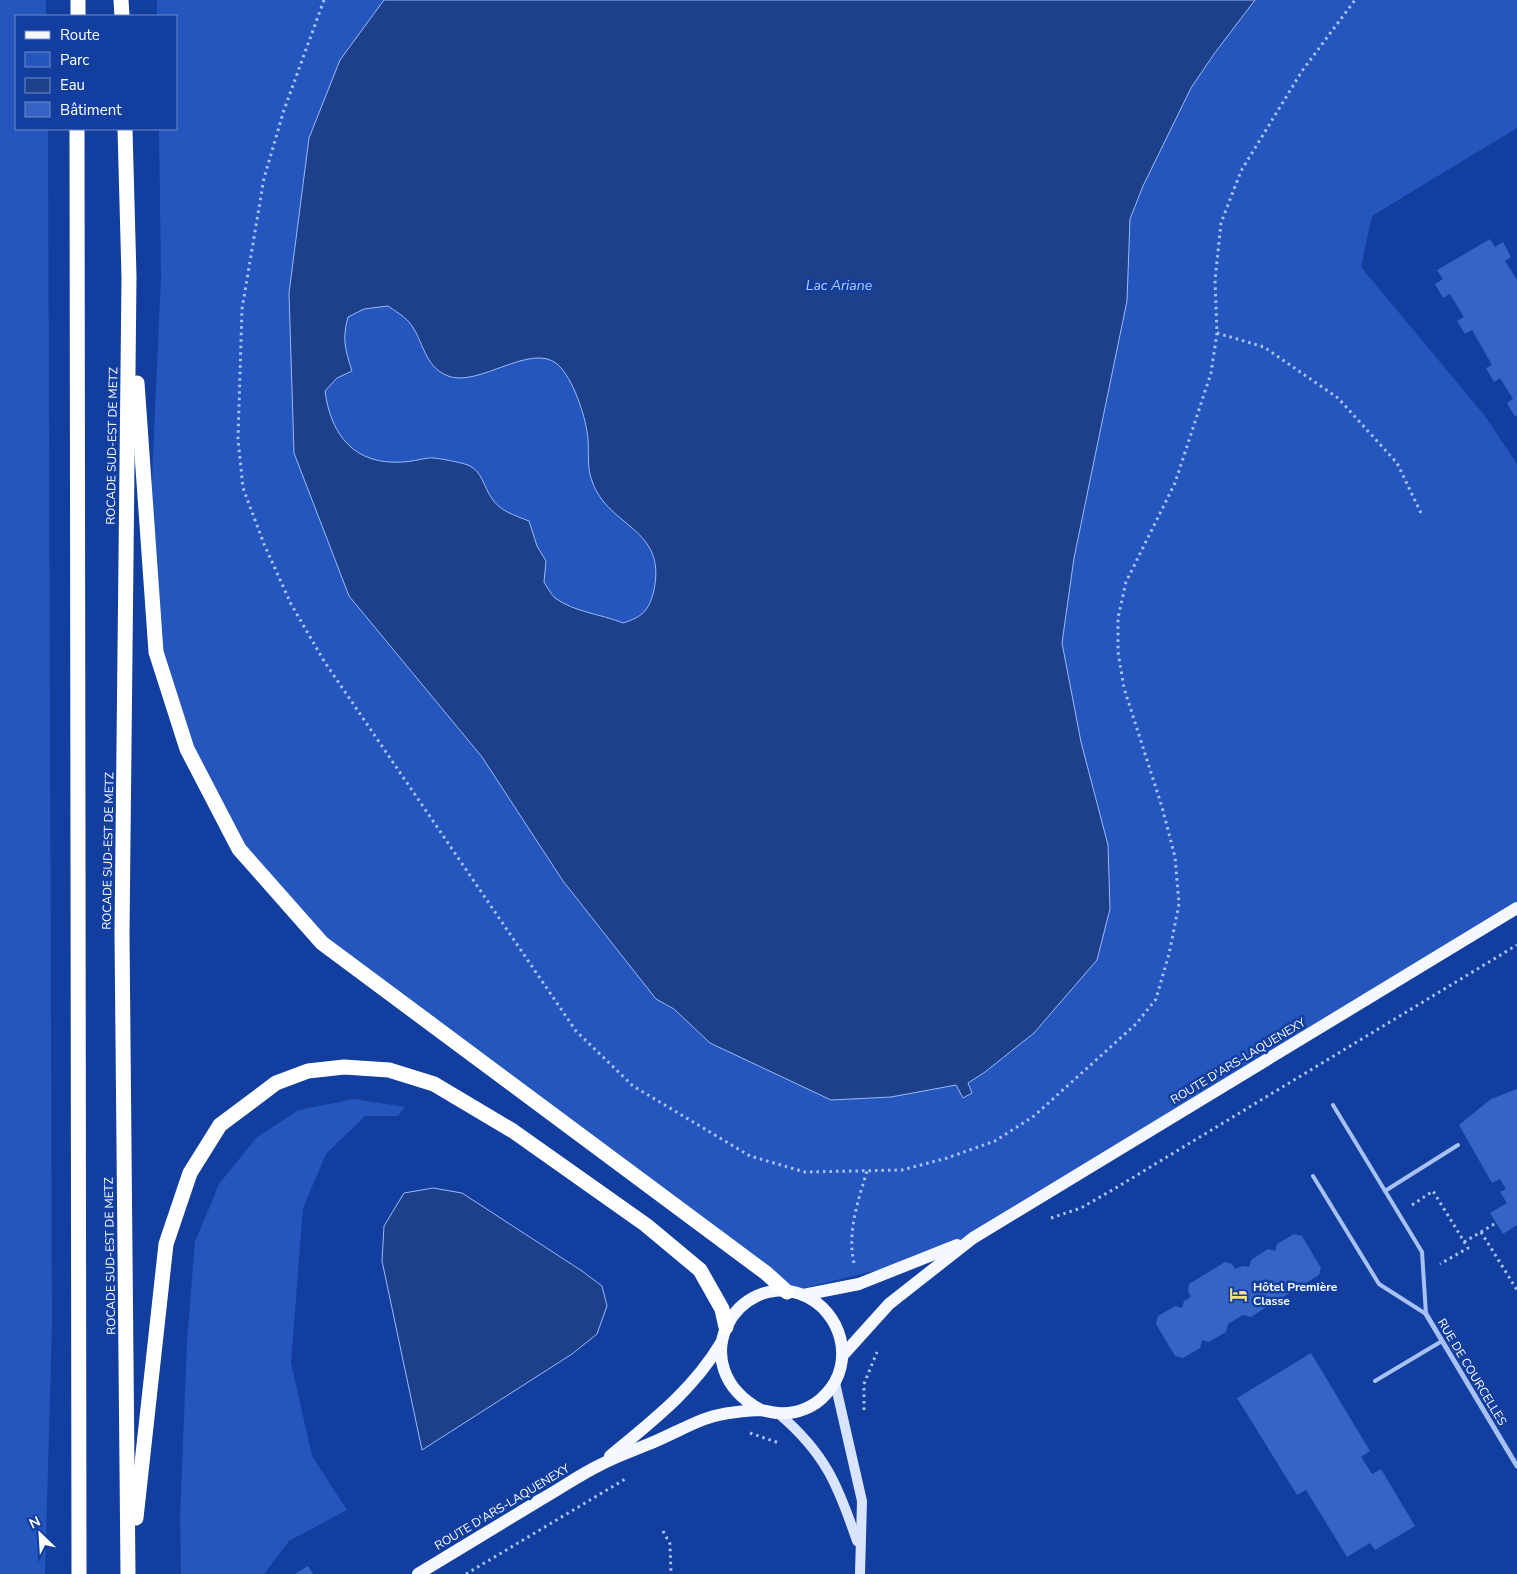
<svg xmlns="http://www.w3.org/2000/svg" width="1517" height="1574" font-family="'Nunito Sans',sans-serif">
<rect width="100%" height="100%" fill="#113e9f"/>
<g fill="#2456bd">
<polygon points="0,0 46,0 46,16 16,16 16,129 48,129 52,1325 45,1574 0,1574"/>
<polygon points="157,0 1517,0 1517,128 1372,216 1361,267 1485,416 1517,464 1517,907 973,1238 907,1263 787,1292 766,1273 322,943 239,849 187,749 156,652 149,547 161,277 159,129 176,129 176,16 157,16"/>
<polygon points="354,1099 405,1107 398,1116 365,1116 326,1154 303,1208 291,1363 312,1456 347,1510 289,1541 264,1574 181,1574 180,1518 187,1341 195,1242 219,1184 257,1137 299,1110"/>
</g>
<g fill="#1e408a" stroke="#9abaf8" fill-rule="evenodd">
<path d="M384 0H1255L1214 54 1191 88 1143 186 1130 219 1127 301 1074 558 1062 643 1081 742 1108 845 1110 909 1097 960 1034 1033 985 1072 968 1083 972 1093 963 1098 956 1085 891 1097 831 1100 710 1043 674 1009 656 999 563 881 482 757 349 596 294 453 289 293 309 138 340 60ZM388 306C395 311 404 316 409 322 424 340 423 366 448 376 478 388 531 342 557 364 573 377 587 420 588 440 589 453 587 469 592 481 608 528 667 527 654 590 649 611 642 617 623 623 601 614 574 612 555 598 551 594 547 587 544 582L546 561 537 546 529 521C514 515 499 511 491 497 484 487 482 472 470 466 465 463 434 457 429 458 420 459 411 462 402 462 355 465 331 436 325 391L337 378 352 371C345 349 342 339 348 317L364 309Z"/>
<polygon points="433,1188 462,1193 582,1271 602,1286 607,1306 597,1334 572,1354 422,1450 382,1261 384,1226 404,1193"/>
</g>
<g fill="#3564c4">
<polygon points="1490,239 1495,247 1503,242 1511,257 1505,261 1517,280 1517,415 1515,417 1507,403 1513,399 1500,378 1494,382 1486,368 1492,365 1472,330 1465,334 1457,321 1464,317 1450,294 1443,298 1435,284 1443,279 1437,270"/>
<polygon points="1517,1089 1517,1225 1503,1234 1490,1213 1507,1203 1500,1192 1506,1189 1500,1179 1492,1183 1459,1125 1491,1099"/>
<polygon points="1294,1234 1302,1236 1321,1268 1319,1275 1302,1285 1295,1284 1293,1291 1276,1301 1269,1300 1268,1306 1251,1317 1243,1315 1228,1324 1226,1332 1209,1342 1202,1340 1200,1348 1183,1358 1175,1356 1156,1324 1158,1316 1175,1306 1182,1308 1184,1301 1191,1297 1188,1291 1189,1284 1225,1262 1232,1264 1235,1269 1242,1266 1249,1267 1251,1260 1268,1249 1275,1251 1277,1244"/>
<polygon points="1311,1353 1370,1451 1361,1457 1372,1474 1381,1469 1415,1526 1375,1550 1370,1543 1347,1557 1306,1490 1297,1495 1237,1398"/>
<polygon points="308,1566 313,1574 295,1574"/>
</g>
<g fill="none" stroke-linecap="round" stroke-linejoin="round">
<g stroke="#a8c1f5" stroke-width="3" stroke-dasharray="2.5 4" stroke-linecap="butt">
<polyline points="324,0 284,110 264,178 242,309 238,439 243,488 264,544 291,604 324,661 576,1031 633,1086 750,1156 805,1172 902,1170 947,1158 995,1141 1034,1116 1136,1024 1156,999 1169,954 1179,904 1175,857 1162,807 1124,688 1118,652 1118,618 1126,582 1175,483 1211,373 1217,333 1215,280 1221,223 1241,171 1302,71 1355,0"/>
<polyline points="1217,333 1264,347 1338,398 1397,463 1421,513"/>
<polyline points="1412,1205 1433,1191 1468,1248 1440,1264"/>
<polyline points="1051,1218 1081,1208 1114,1189 1517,945"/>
<polyline points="1481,1232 1517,1290"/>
<polyline points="1464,1242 1496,1223"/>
<path d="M854 1263C847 1232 858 1201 867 1171"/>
<polyline points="864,1410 864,1384 877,1352"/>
<polyline points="750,1433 779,1443"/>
<polyline points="663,1531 670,1544 671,1574"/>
<polyline points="466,1574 627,1478"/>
</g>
<g stroke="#a8c1f5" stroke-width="4">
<polyline points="1333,1105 1422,1252 1426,1314"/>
<polyline points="1313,1176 1379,1284 1426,1314"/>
<polyline points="1385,1191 1458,1145"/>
<polyline points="1375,1381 1442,1341"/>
</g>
<polyline stroke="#a8c1f5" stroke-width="5" points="1426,1314 1517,1466"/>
<g stroke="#d8e4fe" stroke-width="10">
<polyline points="835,1383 862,1501 860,1574"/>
<path d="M779 1414C825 1453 838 1485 857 1541"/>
</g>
<g stroke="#f6f8ff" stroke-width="12">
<polyline points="803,1295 859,1284 957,1245"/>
<polyline points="843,1355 889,1304 973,1238 1517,908"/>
<path d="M610 1456C652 1421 692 1391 721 1343"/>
<path d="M418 1574C459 1549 499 1525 540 1500 560 1489 579 1475 600 1465 618 1455 638 1449 656 1441 672 1434 687 1426 702 1420 720 1413 740 1411 759 1410 765 1410 771 1413 778 1413 795 1415 815 1407 826 1394 856 1363 842 1311 803 1295 737 1269 680 1366 761 1410"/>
</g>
<g stroke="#fff" stroke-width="15">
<polyline points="121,0 122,16"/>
<polyline points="78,16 78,0"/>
<polyline points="77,129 79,1574"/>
<polyline points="125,129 129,277 122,933 128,1574"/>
<polyline points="137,383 156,652 187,749 239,849 322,943 766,1273 787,1292"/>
<polyline points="136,1518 166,1244 190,1173 220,1125 276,1083 308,1071 344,1067 389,1070 434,1084 513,1131 646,1225 700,1270 722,1309 726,1327"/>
</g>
</g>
<defs>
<symbol id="hotel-bare" viewBox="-9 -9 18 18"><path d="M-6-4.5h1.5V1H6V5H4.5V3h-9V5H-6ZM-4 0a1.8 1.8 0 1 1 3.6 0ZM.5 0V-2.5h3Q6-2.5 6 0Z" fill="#ffe66c" stroke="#113e9f" stroke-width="2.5" paint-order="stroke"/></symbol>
</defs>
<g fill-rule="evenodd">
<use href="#hotel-bare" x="1226" y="1282" width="25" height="25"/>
</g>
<g text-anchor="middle" stroke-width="5" stroke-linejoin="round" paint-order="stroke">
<g font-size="12" fill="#fff" stroke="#113e9f">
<text transform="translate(112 446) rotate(-89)" y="4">ROCADE SUD-EST DE METZ</text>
<text transform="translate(108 851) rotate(-89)" y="4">ROCADE SUD-EST DE METZ</text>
<text transform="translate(1238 1061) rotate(-31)" y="4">ROUTE D'ARS-LAQUENEXY</text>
<text transform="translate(110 1256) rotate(-91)" y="4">ROCADE SUD-EST DE METZ</text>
<text transform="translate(1472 1372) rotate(59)" y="4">RUE DE COURCELLES</text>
<text transform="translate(502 1507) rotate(-31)" y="4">ROUTE D'ARS-LAQUENEXY</text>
</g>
<g font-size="12" font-weight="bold" fill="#fff" stroke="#113e9f" text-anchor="start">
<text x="1253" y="1291">Hôtel Première<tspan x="1253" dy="14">Classe</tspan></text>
</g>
<g font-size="14" font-style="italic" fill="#b4ccfb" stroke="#113e9f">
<text x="839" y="290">Lac Ariane</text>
</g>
</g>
<rect x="15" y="15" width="162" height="115" fill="#113e9f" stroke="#708bc5"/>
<rect x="25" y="31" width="25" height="8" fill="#f6f8ff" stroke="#708bc5"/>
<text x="60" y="40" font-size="15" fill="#ffffff">Route</text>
<rect x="25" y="52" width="25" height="15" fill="#2456bd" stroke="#708bc5"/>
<text x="60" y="65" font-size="15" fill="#ffffff">Parc</text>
<rect x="25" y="78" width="25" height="15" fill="#1e408a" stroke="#708bc5"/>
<text x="60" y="90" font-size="15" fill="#ffffff">Eau</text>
<rect x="25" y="102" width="25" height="15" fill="#3564c4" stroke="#708bc5"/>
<text x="60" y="115" font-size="15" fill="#ffffff">Bâtiment</text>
<g transform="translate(40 1534) rotate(335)" stroke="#113e9f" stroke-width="4" paint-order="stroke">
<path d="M0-4L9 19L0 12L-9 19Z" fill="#ffffff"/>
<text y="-8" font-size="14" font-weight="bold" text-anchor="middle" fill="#ffffff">N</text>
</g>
</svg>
